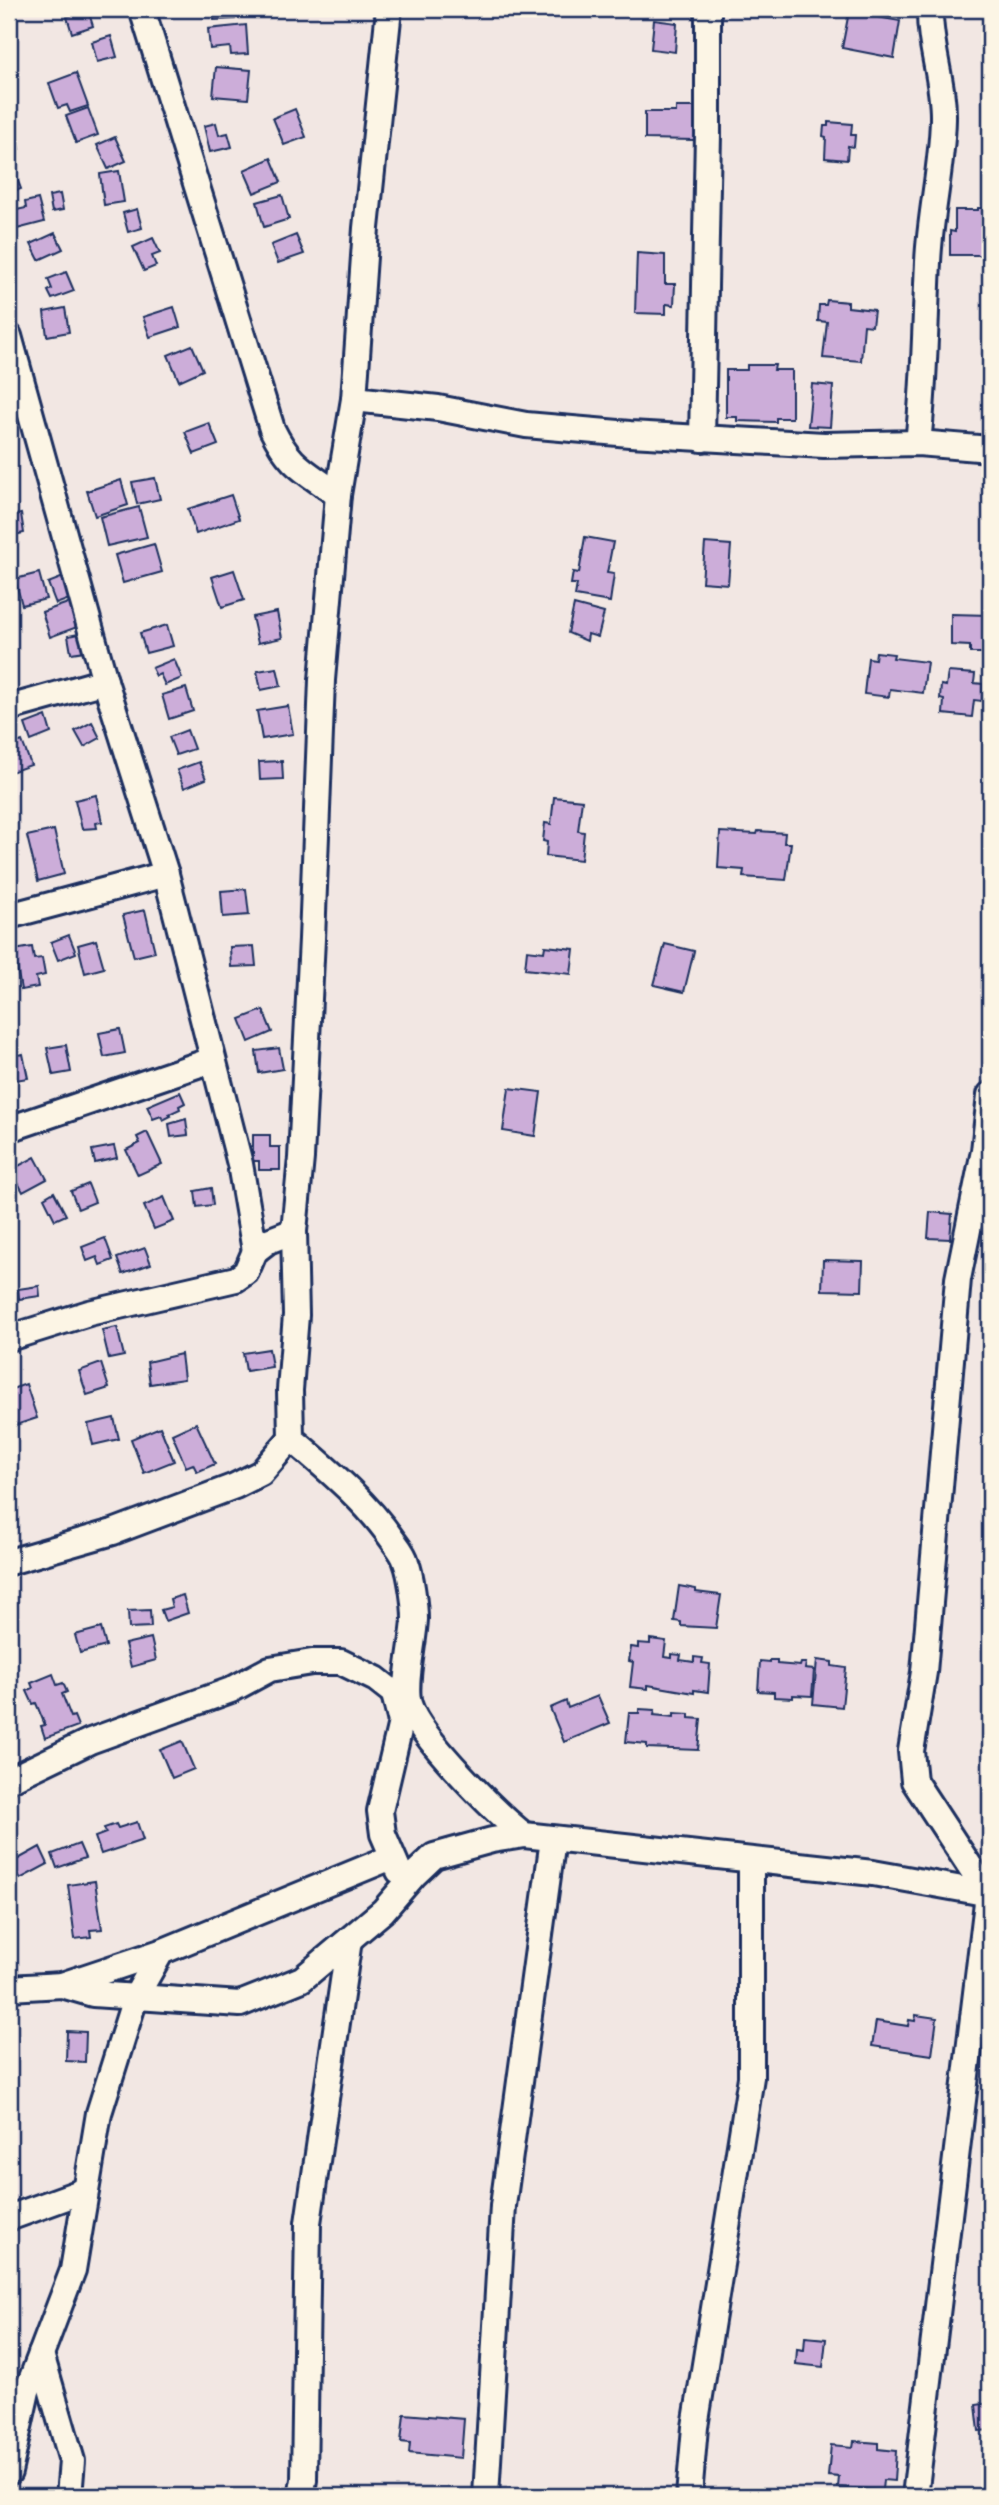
<svg xmlns="http://www.w3.org/2000/svg" width="999" height="2505" font-family="Itim,sans-serif">
<rect width="100%" height="100%" fill="#f2e7e3"/>
<filter id="ink" filterUnits="userSpaceOnUse"><feTurbulence type="fractalNoise" baseFrequency=".0143" numOctaves="2"/><feDisplacementMap in="SourceGraphic" scale="14" xChannelSelector="R" yChannelSelector="G"/><feConvolveMatrix kernelMatrix="1 2 1 2 8 2 1 2 1" color-interpolation-filters="sRGB"/></filter>
<g filter="url(#ink)">
<g fill="#ccadd9" stroke="#1b2f5e" stroke-width="2">
<polygon points="213,9 234,9 235,19 214,20"/>
<polygon points="88,10 93,26 72,33 67,17"/>
<polygon points="849,12 900,21 894,58 842,48"/>
<polygon points="654,20 677,23 675,52 651,49"/>
<polygon points="246,25 248,54 231,55 230,47 210,49 208,29"/>
<polygon points="111,36 117,57 97,62 92,42"/>
<polygon points="216,67 251,70 248,99 213,96"/>
<polygon points="76,73 88,106 70,112 67,105 58,108 49,83"/>
<polygon points="676,107 694,107 694,140 645,139 645,112 676,112"/>
<polygon points="88,108 98,135 76,143 66,116"/>
<polygon points="295,109 306,137 284,145 273,118"/>
<polygon points="828,122 852,124 851,135 855,135 854,147 848,146 847,160 825,158 826,137 823,136 824,126 828,126"/>
<polygon points="216,123 219,135 228,133 232,147 210,152 204,126"/>
<polygon points="14,125 19,149 9,151 9,126"/>
<polygon points="115,137 126,161 108,169 97,145"/>
<polygon points="271,158 281,182 254,193 244,170"/>
<polygon points="13,168 21,189 9,193 9,170"/>
<polygon points="119,171 124,202 104,205 100,174"/>
<polygon points="60,194 63,210 52,212 49,196"/>
<polygon points="282,195 289,219 264,227 257,202"/>
<polygon points="38,199 44,222 17,229 12,211 26,208 25,202"/>
<polygon points="978,208 988,208 988,215 990,215 990,255 950,255 950,231 955,232 955,210 978,210"/>
<polygon points="137,209 142,228 128,232 123,213"/>
<polygon points="55,233 63,249 39,260 31,244"/>
<polygon points="296,235 304,254 278,263 271,245"/>
<polygon points="153,238 160,253 152,256 156,266 144,271 133,247"/>
<polygon points="637,253 665,255 665,284 675,284 674,305 666,304 666,314 635,313"/>
<polygon points="66,272 74,291 52,299 48,291 52,289 48,279"/>
<polygon points="827,300 848,302 848,307 874,310 872,326 864,325 861,361 823,358 827,322 818,321 819,305 826,305"/>
<polygon points="174,307 180,327 150,337 143,317"/>
<polygon points="65,308 69,332 47,336 44,312"/>
<polygon points="192,345 203,370 179,381 168,355"/>
<polygon points="747,365 775,365 774,370 792,370 792,418 776,418 776,422 737,421 737,417 726,417 726,370 747,370"/>
<polygon points="812,384 833,386 830,427 808,426"/>
<polygon points="10,389 19,417 9,420 9,390"/>
<polygon points="209,423 218,445 194,454 185,432"/>
<polygon points="155,478 160,499 137,504 132,482"/>
<polygon points="121,480 128,505 95,516 87,491"/>
<polygon points="231,495 239,519 196,534 188,509"/>
<polygon points="139,507 147,537 107,546 100,517"/>
<polygon points="21,514 24,533 9,536 9,516"/>
<polygon points="585,537 613,542 607,573 614,574 610,602 575,596 577,584 571,584 573,572 579,573"/>
<polygon points="705,543 731,545 728,584 702,582"/>
<polygon points="154,544 162,572 123,583 115,555"/>
<polygon points="234,570 244,600 222,607 212,577"/>
<polygon points="39,573 46,599 22,605 15,579"/>
<polygon points="66,576 75,597 56,604 48,583"/>
<polygon points="71,602 80,626 50,637 42,612"/>
<polygon points="574,605 604,613 598,637 588,634 587,641 568,633"/>
<polygon points="277,612 282,638 258,643 252,617"/>
<polygon points="951,614 990,615 990,653 970,653 970,646 951,645"/>
<polygon points="167,625 173,646 146,653 140,633"/>
<polygon points="89,632 92,650 71,653 68,636"/>
<polygon points="876,652 894,654 893,658 927,662 923,693 890,689 889,697 864,694 868,658 875,659"/>
<polygon points="174,659 182,678 165,685 160,674 156,676 152,668"/>
<polygon points="277,668 281,686 261,690 257,671"/>
<polygon points="948,672 975,674 974,683 983,684 982,701 974,700 972,717 943,714 944,700 940,699 941,685 946,686"/>
<polygon points="186,688 193,711 169,719 162,695"/>
<polygon points="288,706 293,734 262,739 257,711"/>
<polygon points="46,716 51,733 31,741 25,724"/>
<polygon points="92,722 100,738 84,747 75,731"/>
<polygon points="187,730 194,749 176,755 169,737"/>
<polygon points="22,741 31,765 11,772 9,765 9,746"/>
<polygon points="282,761 283,779 260,780 259,762"/>
<polygon points="199,762 206,779 184,788 177,770"/>
<polygon points="96,795 102,822 96,823 97,828 82,829 75,800"/>
<polygon points="554,797 582,800 578,831 584,832 581,860 546,856 547,842 543,841 545,823 551,824"/>
<polygon points="54,830 64,874 38,881 27,836"/>
<polygon points="758,831 785,833 784,843 791,843 786,880 743,877 744,870 718,868 720,832 757,834"/>
<polygon points="246,889 249,915 223,917 221,891"/>
<polygon points="145,910 155,952 134,957 123,915"/>
<polygon points="69,935 76,953 58,960 51,942"/>
<polygon points="96,940 104,968 85,973 78,945"/>
<polygon points="665,944 694,951 684,992 654,985"/>
<polygon points="254,946 256,966 231,967 230,947"/>
<polygon points="545,946 574,949 571,974 525,969 527,950 544,952"/>
<polygon points="32,947 34,959 42,958 45,975 36,977 38,987 21,990 14,950"/>
<polygon points="263,1010 272,1032 249,1042 240,1019"/>
<polygon points="120,1029 125,1053 104,1057 99,1033"/>
<polygon points="66,1045 71,1072 53,1075 47,1048"/>
<polygon points="279,1048 283,1069 259,1073 256,1051"/>
<polygon points="23,1054 28,1078 9,1081 9,1057"/>
<polygon points="509,1088 541,1092 535,1136 503,1131"/>
<polygon points="180,1092 185,1103 179,1106 180,1109 169,1114 171,1116 163,1120 161,1116 153,1119 147,1106"/>
<polygon points="186,1119 188,1135 171,1137 169,1124"/>
<polygon points="147,1132 162,1164 138,1175 126,1150 140,1143 137,1137"/>
<polygon points="253,1135 270,1135 270,1147 280,1147 280,1170 259,1170 259,1161 253,1161"/>
<polygon points="114,1146 117,1158 95,1163 92,1150"/>
<polygon points="35,1157 47,1179 23,1192 11,1170"/>
<polygon points="88,1184 95,1202 78,1209 71,1191"/>
<polygon points="211,1188 213,1205 197,1207 195,1191"/>
<polygon points="54,1192 66,1215 55,1220 44,1198"/>
<polygon points="164,1197 174,1221 154,1229 144,1206"/>
<polygon points="930,1212 952,1214 950,1239 928,1238"/>
<polygon points="105,1238 113,1260 100,1265 97,1257 87,1261 82,1247"/>
<polygon points="145,1248 151,1264 123,1274 117,1258"/>
<polygon points="823,1260 863,1261 862,1291 822,1290"/>
<polygon points="39,1286 40,1296 19,1299 18,1289"/>
<polygon points="117,1327 124,1356 109,1359 102,1330"/>
<polygon points="269,1349 272,1367 246,1371 243,1353"/>
<polygon points="181,1354 184,1379 150,1384 147,1362"/>
<polygon points="101,1363 109,1388 87,1395 79,1371"/>
<polygon points="26,1384 37,1418 16,1425 9,1403 9,1390"/>
<polygon points="114,1418 119,1439 93,1445 88,1424"/>
<polygon points="196,1423 215,1464 197,1472 193,1464 186,1467 172,1434"/>
<polygon points="160,1427 174,1461 144,1473 131,1439"/>
<polygon points="679,1586 696,1589 696,1592 721,1595 716,1628 681,1626 681,1622 674,1621"/>
<polygon points="183,1595 188,1613 165,1621 161,1610 172,1607 170,1599"/>
<polygon points="150,1610 151,1627 129,1628 128,1611"/>
<polygon points="101,1628 106,1646 80,1653 75,1635"/>
<polygon points="151,1638 156,1660 131,1667 125,1644"/>
<polygon points="650,1639 666,1641 664,1657 672,1658 672,1654 681,1655 680,1660 694,1662 694,1657 703,1658 702,1663 710,1664 708,1692 694,1690 694,1693 648,1685 648,1689 630,1687 633,1662 629,1661 631,1647 638,1648 638,1643 650,1644"/>
<polygon points="770,1660 777,1660 777,1664 800,1666 801,1663 806,1663 805,1669 814,1670 812,1696 793,1695 793,1698 774,1697 774,1692 758,1691 760,1661 770,1662"/>
<polygon points="817,1660 832,1662 832,1666 846,1668 842,1707 813,1704"/>
<polygon points="53,1674 57,1685 63,1683 67,1692 62,1694 71,1717 74,1716 78,1726 45,1738 41,1726 45,1725 36,1703 33,1704 27,1691 33,1688 31,1683"/>
<polygon points="598,1696 610,1723 564,1742 550,1708 566,1701 568,1708"/>
<polygon points="639,1709 655,1710 654,1715 674,1717 674,1713 689,1714 689,1718 701,1719 698,1750 647,1748 647,1744 626,1742 629,1713 639,1713"/>
<polygon points="182,1741 194,1769 172,1778 160,1750"/>
<polygon points="137,1822 143,1840 101,1854 95,1837 106,1833 104,1828 116,1824 118,1828"/>
<polygon points="79,1844 85,1858 57,1868 52,1854"/>
<polygon points="40,1847 48,1864 20,1879 11,1863"/>
<polygon points="95,1881 102,1929 90,1930 91,1937 75,1939 68,1885"/>
<polygon points="916,2015 937,2018 932,2055 872,2046 876,2021 908,2026 909,2020 915,2021"/>
<polygon points="67,2031 86,2032 85,2062 66,2061"/>
<polygon points="805,2337 826,2339 823,2367 796,2364 797,2349 804,2350"/>
<polygon points="990,2403 990,2430 979,2431 976,2405"/>
<polygon points="404,2414 464,2419 461,2458 409,2453 410,2443 401,2442"/>
<polygon points="854,2441 878,2443 878,2449 896,2451 894,2481 883,2480 882,2490 838,2487 839,2477 828,2476 831,2445 853,2447"/>
</g>
<g fill="none" stroke-linecap="round" stroke-linejoin="round">
<defs>
<g id="street">
<path d="M142 9 272 429C291 468 305 470 338 495"/>
<path d="M389 9 366 228 354 399 338 495 322 680 312 939 301 1158 294 1231 296 1315 290 1390 291 1438C327 1469 365 1500 392 1539 397 1546 404 1554 406 1562 411 1575 415 1605 415 1619 414 1642 403 1684 409 1704 418 1736 497 1814 524 1835L873 1873 990 1894"/>
<polyline points="9,336 105,681 166,874 240,1164 255,1251 268,1241 294,1231"/>
<polyline points="354,399 438,408 526,425 630,434 824,445 918,443 990,449"/>
<polyline points="702,439 708,134 708,9"/>
<path d="M918 443C925 382 925 323 928 262 930 215 942 167 943 119 944 82 929 46 930 9"/>
<polyline points="9,708 105,681"/>
<polyline points="9,916 166,874"/>
<polyline points="9,1129 212,1060"/>
<polyline points="9,1338 89,1313 236,1279 246,1272 255,1251"/>
<polyline points="9,1562 113,1532 235,1486 261,1473 291,1438"/>
<polyline points="394,1694 401,1722 380,1811 383,1834 399,1871"/>
<polyline points="9,1780 90,1741 231,1690 270,1669 312,1662 341,1662 376,1679 408,1704"/>
<polyline points="62,1985 161,1952"/>
<polyline points="9,1988 62,1985 93,1994 240,2004 302,1979 383,1911 415,1874 434,1856 492,1840 524,1835"/>
<polyline points="9,2218 86,2190"/>
<polyline points="41,2354 72,2461 69,2496"/>
<polyline points="9,2472 27,2391 73,2270 99,2113 135,1998 161,1952 392,1857"/>
<polyline points="301,2496 304,2480 308,2223 349,1940"/>
<polyline points="486,2496 503,2206 553,1839"/>
<polyline points="689,2496 695,2427 751,2077 751,1860"/>
<polyline points="915,2496 988,1894 914,1781 911,1751 924,1672 958,1279 984,1151 990,1095"/>
</g>
</defs>
<use href="#street" stroke="#1b2f5e" stroke-width="30"/>
<use href="#street" stroke="#fcf5e5" stroke-width="24"/>
</g>
</g>
<rect width="999" height="2505" fill="none" stroke="#fcf5e5" stroke-width="35"/>
<rect x="18" y="18" width="964" height="2470" fill="none" stroke="#1b2f5e" stroke-width="2.5" filter="url(#ink)"/>
</svg>
